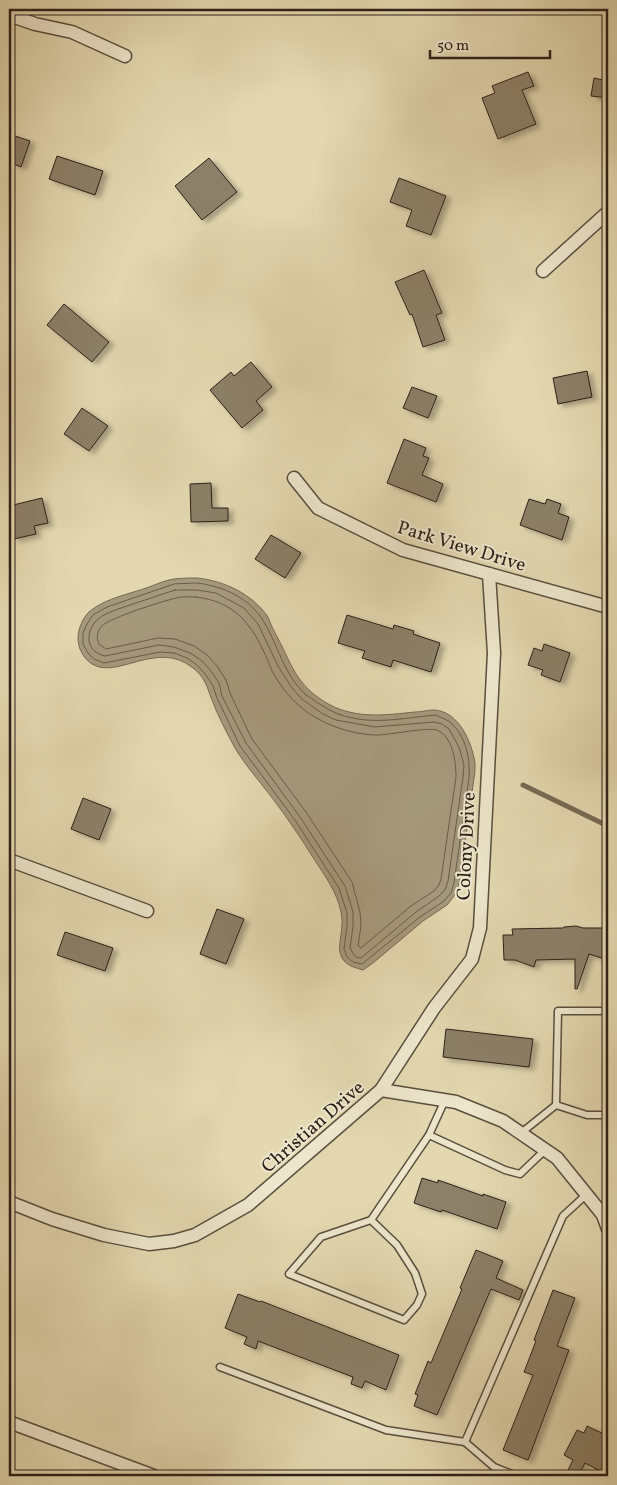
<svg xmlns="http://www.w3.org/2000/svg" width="617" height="1485" font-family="Vollkorn,serif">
<defs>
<filter id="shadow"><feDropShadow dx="5" dy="3" stdDeviation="2.5" flood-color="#0004"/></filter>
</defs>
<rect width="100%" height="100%" fill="#e3d8b0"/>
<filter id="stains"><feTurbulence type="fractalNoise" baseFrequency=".004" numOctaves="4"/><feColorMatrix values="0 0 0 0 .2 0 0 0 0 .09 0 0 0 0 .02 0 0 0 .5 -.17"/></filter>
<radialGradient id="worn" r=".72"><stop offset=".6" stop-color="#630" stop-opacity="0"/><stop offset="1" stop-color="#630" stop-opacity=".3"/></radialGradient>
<path fill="#a5997c" stroke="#756954" d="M197 578C225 581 252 594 268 617 270 622 272 627 274 631 292 663 294 685 330 705 358 719 386 715 415 712 421 712 428 710 434 710 459 711 472 743 475 763 475 768 475 774 474 778L459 884 455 895 447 905 423 921 373 963 363 970C324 961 347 938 341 912 337 892 325 876 314 859 301 838 288 819 273 799 261 783 245 765 235 748 227 733 218 716 212 700 207 687 205 677 193 668 157 639 118 680 92 664 83 658 78 648 78 638 78 629 83 617 90 611 106 598 130 594 149 587 157 584 166 580 174 579 182 578 190 578 197 578Z"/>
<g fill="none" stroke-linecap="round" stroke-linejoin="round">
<g stroke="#685c4a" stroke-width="1">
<path d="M197 583C223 586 250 598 264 622 278 645 284 675 305 694 309 697 314 700 318 703 324 707 331 711 338 714 373 726 401 718 436 715 442 718 449 720 453 725 467 739 470 760 469 778L454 883 451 893 444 901 420 917 362 964 353 962 347 957 344 949 347 926V913L339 888 295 820 240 746 217 698 213 686 206 675 197 665 187 658 174 653 160 652 104 663 94 659 88 653 83 644V633L87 624 93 615 107 607 174 584Z"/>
<path d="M175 590H197L216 593 244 608 258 624 278 666 292 688 302 699 323 714 336 720 375 727 434 722 442 724 449 729 459 747 464 765 463 777 448 881 445 890 439 896 416 912 361 958 356 957 353 953 350 948 353 927V912L345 886 300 817 246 743 222 696 219 683 211 671 201 660 190 653 174 647 159 645 105 656C97 654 91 650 89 641 88 633 92 624 98 619 107 612 119 609 130 605 145 600 160 595 175 590Z"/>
<path d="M196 597C231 601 249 620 263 650 267 657 269 664 272 671 284 693 300 710 322 721 338 729 359 735 377 735 389 735 428 727 437 730 453 737 456 762 456 777L441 879 439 885 434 891 411 906 361 948 358 946 361 926 360 912 352 882 306 812 252 739 230 693 226 680 217 666 207 655 194 646 175 639 158 638 106 649 99 644C96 638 97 631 102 626 109 618 163 601 176 598 182 596 190 597 196 597Z"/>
</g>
<polyline stroke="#756954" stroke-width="5" points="523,785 608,826"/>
</g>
<g fill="#8b8067" stroke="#2c2018" filter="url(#shadow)">
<polygon points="528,72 534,86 522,90 536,124 498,139 482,98 495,93 492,86"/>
<polygon points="594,78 608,81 608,98 591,96"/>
<polygon points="9,134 30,141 21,167 9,162"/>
<polygon points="57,156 103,171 95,195 49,179"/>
<polygon points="209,158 237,192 202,220 175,186"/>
<polygon points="399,178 446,196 431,235 406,226 412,210 390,202"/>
<polygon points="424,270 442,313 436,315 445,340 423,347 412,314 410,315 395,282"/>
<polygon points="64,304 109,342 92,362 47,325"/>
<polygon points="251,362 272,387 256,401 263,410 242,428 210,390 231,372 234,376"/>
<polygon points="587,371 592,397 558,404 553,378"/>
<polygon points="412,387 437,396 428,418 403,408"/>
<polygon points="82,408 108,426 89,451 64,434"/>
<polygon points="404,439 426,448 423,456 429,458 422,475 443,484 436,502 387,483"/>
<polygon points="211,483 212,508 228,508 228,521 191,522 190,484"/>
<polygon points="42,498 48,523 34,526 36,534 14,539 13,532 9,533 9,506"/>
<polygon points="529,499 545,504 547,499 561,504 558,513 569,517 562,540 520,525"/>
<polygon points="271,535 301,553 285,578 255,559"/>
<polygon points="347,615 393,629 394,625 414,631 413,634 440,643 431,672 393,660 391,667 362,658 365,651 338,643"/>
<polygon points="544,644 570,653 560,682 541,675 543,670 528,665 534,648 542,651"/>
<polygon points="83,798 111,809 99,840 71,829"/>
<polygon points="217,909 244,919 226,964 200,954"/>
<polygon points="576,926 583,928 602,928 608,930 608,960 589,954 577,989 575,989 575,959 536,960 534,967 515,960 504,960 503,935 513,935 512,929 563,928 564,927"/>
<polygon points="65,932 113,948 105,971 57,955"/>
<polygon points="446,1029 533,1039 529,1067 443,1057"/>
<polygon points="422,1178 438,1183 438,1180 483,1196 483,1194 506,1202 497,1229 442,1210 441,1212 414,1203"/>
<polygon points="476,1250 503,1261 496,1278 523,1290 519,1300 491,1289 437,1415 414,1406 418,1395 415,1394 428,1361 431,1363 462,1289 460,1288"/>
<polygon points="553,1290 575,1298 557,1346 569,1350 528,1460 503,1450 533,1375 524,1372 536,1341 534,1340"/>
<polygon points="238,1294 260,1302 261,1301 399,1355 386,1390 365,1381 362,1388 351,1384 353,1377 258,1341 256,1349 244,1344 247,1337 225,1328"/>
<polygon points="587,1426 608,1436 608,1475 585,1463 578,1476 565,1476 573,1460 564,1455 577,1430 584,1433"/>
</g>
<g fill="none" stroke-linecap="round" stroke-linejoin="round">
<defs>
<g id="lane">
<polyline points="556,1105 587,1115 608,1115"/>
<polyline points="521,1133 556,1105 558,1011 600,1011"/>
<polyline points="429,1135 505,1170 520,1174 545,1150"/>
<polyline points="371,1220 397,1245 415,1273 422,1294 417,1305 404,1320 289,1274 321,1237 371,1220 429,1135 445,1100"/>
<polyline points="220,1367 386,1430 465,1442 563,1216 587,1194"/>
<polyline points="465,1442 494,1467 517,1476"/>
</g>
<g id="street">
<polyline points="9,15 35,24 72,32 125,56"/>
<polyline points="543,271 608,212"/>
<polyline points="294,478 318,508 403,550 608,607"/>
<polyline points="9,860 147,911"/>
<polyline points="381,1090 434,1008 472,959 480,928 494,653 489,574"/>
<polyline points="9,1202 52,1219 104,1235 149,1244 174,1241 195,1235 248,1205 381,1090 456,1102 503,1121 557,1158 603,1215 608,1229"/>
<polyline points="9,1422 154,1476"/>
</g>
</defs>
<use href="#lane" stroke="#5a4e3e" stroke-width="9"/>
<use href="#street" stroke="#5a4e3e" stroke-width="15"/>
<use href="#lane" stroke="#ede6cc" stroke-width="6"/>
<use href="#street" stroke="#ede6cc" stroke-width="12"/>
</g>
<g text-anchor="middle" stroke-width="4" stroke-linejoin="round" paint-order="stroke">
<g font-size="19" fill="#2c2018" stroke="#ede6cc">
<text transform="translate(462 545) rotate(17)" y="7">Park View Drive</text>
<text transform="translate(465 846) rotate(-87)" y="7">Colony Drive</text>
<text transform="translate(312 1126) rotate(-41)" y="7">Christian Drive</text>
</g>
</g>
<rect width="617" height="1485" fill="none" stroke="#e3d8b0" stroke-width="30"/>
<rect x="10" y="10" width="597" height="1465" fill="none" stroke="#2c2018" stroke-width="2.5"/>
<rect x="15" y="15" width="587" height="1455" fill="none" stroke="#2c2018"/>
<path d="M430 50v8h120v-8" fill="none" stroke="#2c2018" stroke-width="2.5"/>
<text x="437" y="50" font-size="15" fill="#2c2018" stroke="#ede6cc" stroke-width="4" paint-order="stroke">50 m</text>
<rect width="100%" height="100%" filter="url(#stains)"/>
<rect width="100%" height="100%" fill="url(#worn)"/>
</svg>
